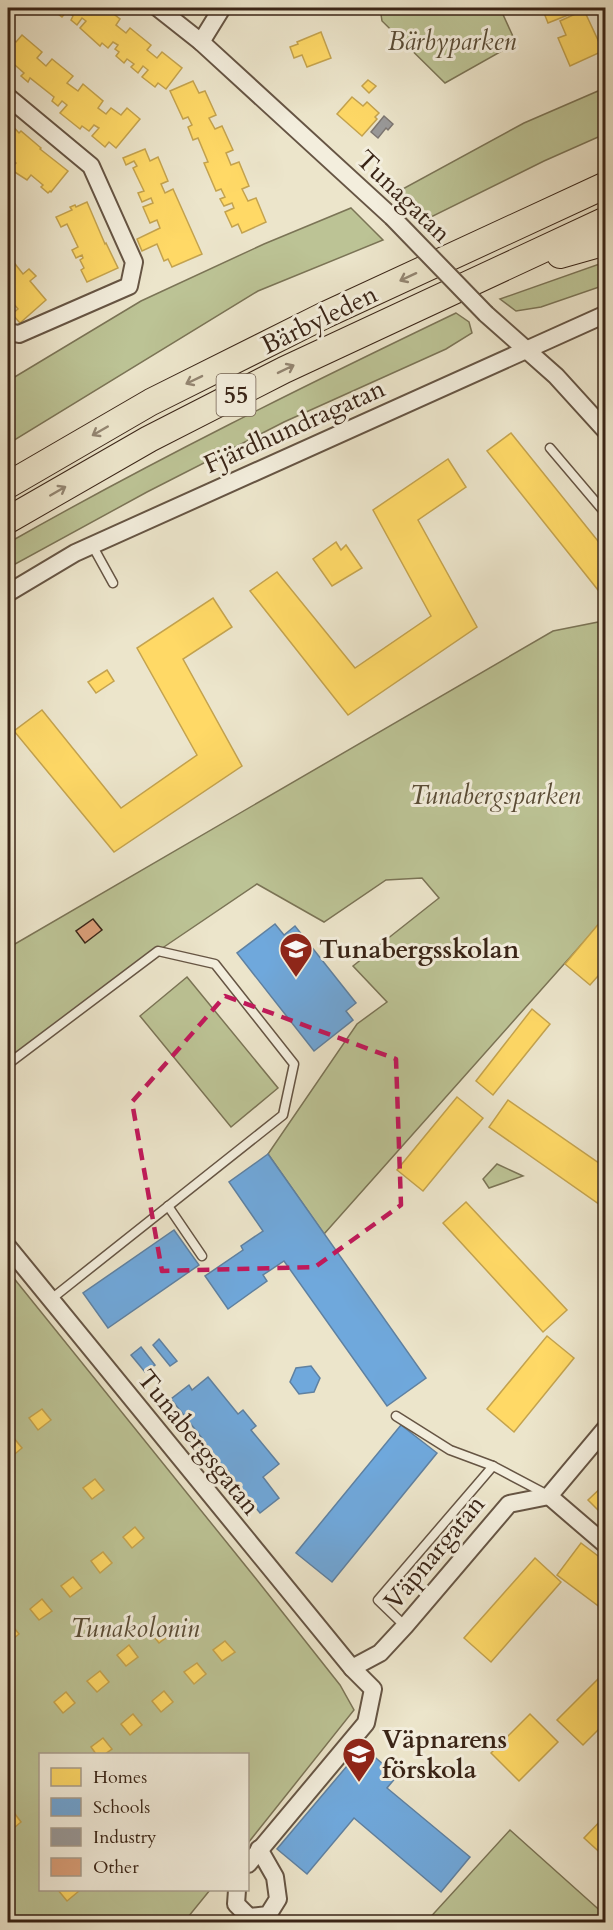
<svg xmlns="http://www.w3.org/2000/svg" width="613" height="1930" font-family="Cardo,serif">
<rect width="100%" height="100%" fill="#ece5cb"/>
<filter id="stains"><feTurbulence type="fractalNoise" baseFrequency=".00333" numOctaves="4"/><feColorMatrix values="0 0 0 0 .2 0 0 0 0 .09 0 0 0 0 .02 0 0 0 .5 -.17"/></filter>
<radialGradient id="worn" r=".72"><stop offset=".6" stop-color="#630" stop-opacity="0"/><stop offset="1" stop-color="#630" stop-opacity=".3"/></radialGradient>
<g fill="#bcc395" stroke="#7b7456" stroke-width="1.5">
<polygon points="380,8 500,8 516,43 445,83 382,21"/>
<polygon points="605,88 605,134 544,161 423,221 413,216 397,197 399,191 524,123"/>
<polygon points="351,208 383,240 258,291 8,444 8,381 141,301 264,244"/>
<polygon points="605,262 605,285 541,307 516,311 500,299"/>
<path d="M456 313 469 322 472 333 446 349 284 422 147 492 8 568V543C154 460 304 386 456 313Z"/>
<polygon points="605,616 605,918 324,1234 268,1154 357,1024 387,1002 353,966 439,898 422,878 386,880 324,922 257,884 158,951 8,1064 8,948 553,631 598,622"/>
<polygon points="187,977 278,1088 231,1127 140,1016"/>
<polygon points="497,1164 523,1176 489,1188 483,1179"/>
<polygon points="8,1271 257,1580 340,1685 354,1710 248,1843 248,1754 40,1754 40,1890 210,1890 184,1922 8,1922"/>
<polygon points="510,1830 605,1915 605,1922 426,1922"/>
</g>
<g fill="#ffd966" stroke="#c4a34e" stroke-width="1.5">
<polygon points="50,8 93,8 96,10 98,8 106,8 120,19 116,25 126,33 130,28 151,45 147,50 157,58 162,52 182,68 166,89 158,83 155,87 142,77 148,70 143,66 138,73 131,67 134,64 127,59 124,63 116,56 119,52 115,49 118,45 113,42 108,48 102,43 100,46 80,28 86,21 82,18 77,25 71,20 73,16 67,11 62,17"/>
<polygon points="556,8 565,8 568,15 548,23 544,13"/>
<polygon points="584,10 603,51 570,66 558,38 566,35 560,21"/>
<polygon points="321,32 331,58 307,67 302,55 294,58 290,47 298,44 297,42"/>
<polygon points="8,35 16,42 22,35 42,52 37,58 46,66 52,59 73,76 67,83 78,91 83,84 103,101 98,108 106,114 111,108 121,115 127,108 140,119 116,148 109,142 105,147 92,136 99,128 94,125 89,131 82,126 80,129 60,113 67,105 62,101 58,106 52,101 54,97 30,78 28,82 21,76 24,73 8,59"/>
<polygon points="368,80 376,86 369,93 362,86"/>
<polygon points="193,81 199,93 205,91 216,115 209,118 215,129 222,126 233,150 226,153 231,165 239,162 249,186 242,189 248,201 256,198 266,222 242,233 238,224 232,227 225,212 234,208 232,203 224,206 220,199 225,197 221,189 216,191 204,163 208,162 198,138 193,140 188,127 192,125 188,117 183,119 170,91"/>
<polygon points="352,97 363,106 367,102 379,113 375,117 377,119 362,136 337,114"/>
<polygon points="8,121 19,133 21,131 41,148 40,149 68,171 51,192 50,191 48,193 41,187 43,185 31,175 27,180 10,169 16,163 8,156"/>
<polygon points="145,149 150,161 158,157 168,181 161,184 165,193 173,189 202,254 172,267 168,259 164,261 157,244 142,251 137,239 160,228 157,220 150,223 143,207 153,203 151,198 142,202 138,193 144,191 133,168 137,166 134,161 126,165 123,158"/>
<polygon points="87,202 105,244 106,243 118,268 87,282 81,270 84,268 80,260 83,258 82,255 76,258 72,250 78,247 67,224 61,227 56,217 72,210 70,207 75,205 76,207"/>
<polygon points="8,255 23,274 29,269 36,276 30,281 46,300 20,323 12,314 18,309 8,297 14,293 8,287"/>
<polygon points="511,433 606,551 606,600 487,451"/>
<polygon points="448,459 466,487 418,520 477,627 348,715 250,591 277,572 355,668 431,616 373,510"/>
<polygon points="336,542 341,550 346,545 362,568 332,586 313,559"/>
<polygon points="213,598 232,627 183,659 242,766 114,852 14,731 42,710 121,808 197,755 137,648"/>
<polygon points="107,670 114,681 96,693 88,682"/>
<polygon points="606,915 606,967 590,985 565,964"/>
<polygon points="532,1009 550,1024 493,1095 476,1081"/>
<polygon points="457,1097 483,1118 423,1191 397,1170"/>
<polygon points="508,1100 606,1168 606,1209 489,1127"/>
<polygon points="466,1202 567,1310 543,1332 443,1223"/>
<polygon points="547,1336 574,1358 514,1432 487,1409"/>
<polygon points="42,1409 51,1420 38,1430 29,1418"/>
<polygon points="13,1437 22,1448 10,1458 8,1455 8,1441"/>
<polygon points="95,1479 104,1490 92,1499 83,1488"/>
<polygon points="606,1483 606,1518 588,1500"/>
<polygon points="135,1527 144,1538 132,1548 123,1537"/>
<polygon points="581,1543 606,1562 606,1602 601,1608 557,1575"/>
<polygon points="103,1552 112,1563 100,1573 91,1561"/>
<polygon points="535,1558 561,1582 491,1662 464,1638"/>
<polygon points="73,1577 82,1588 70,1597 61,1586"/>
<polygon points="42,1599 52,1611 39,1620 30,1609"/>
<polygon points="10,1623 19,1634 8,1643 8,1625"/>
<polygon points="162,1623 171,1634 159,1643 150,1632"/>
<polygon points="225,1641 235,1652 222,1661 213,1650"/>
<polygon points="129,1645 138,1657 126,1666 117,1655"/>
<polygon points="197,1663 206,1674 194,1684 184,1672"/>
<polygon points="100,1671 109,1682 97,1692 87,1681"/>
<polygon points="606,1671 606,1722 583,1745 557,1720"/>
<polygon points="164,1691 173,1702 161,1712 152,1701"/>
<polygon points="66,1692 75,1703 63,1713 54,1702"/>
<polygon points="133,1714 142,1725 130,1735 121,1724"/>
<polygon points="530,1714 558,1742 519,1781 491,1753"/>
<polygon points="103,1738 112,1749 105,1754 96,1754 91,1747"/>
<polygon points="12,1810 21,1822 9,1832 8,1814"/>
<polygon points="606,1815 606,1858 584,1838"/>
<polygon points="58,1890 77,1890 79,1891 67,1901"/>
</g>
<g fill="#6fa8dc" stroke="#5f81a1" stroke-width="1.5">
<polygon points="275,924 284,935 295,926 356,1003 346,1011 353,1020 314,1051 237,953"/>
<polygon points="268,1154 426,1378 387,1406 284,1261 263,1275 267,1281 228,1309 205,1276 243,1250 241,1246 263,1231 229,1182"/>
<polygon points="174,1230 199,1265 108,1328 83,1293"/>
<polygon points="159,1339 177,1361 170,1366 153,1345"/>
<polygon points="141,1347 155,1365 145,1372 131,1355"/>
<polygon points="311,1366 320,1378 314,1392 299,1394 290,1382 296,1368"/>
<polygon points="208,1377 238,1414 243,1410 256,1426 251,1430 279,1464 263,1477 279,1498 260,1513 215,1457 211,1461 199,1447 205,1442 171,1399 189,1385 192,1390"/>
<polygon points="401,1425 437,1453 332,1582 296,1553"/>
<polygon points="363,1747 397,1776 387,1788 470,1857 441,1892 354,1818 307,1874 277,1849"/>
</g>
<polygon fill="#999" stroke="#7c7672" stroke-width="1.5" points="384,116 393,124 388,130 386,128 378,138 371,132"/>
<polygon fill="#da9f79" stroke="#3a2517" stroke-width="1.5" points="93,919 102,930 85,943 76,931"/>
<g fill="none" stroke-linecap="round" stroke-linejoin="round">
<defs>
<g id="lane">
<polyline points="550,448 606,514"/>
<polyline points="92,545 113,583"/>
<polyline points="8,1064 158,951 215,964 294,1064 283,1115 50,1300"/>
<polyline points="168,1206 202,1256"/>
<polyline points="396,1416 450,1450 493,1466"/>
<polyline points="405,1626 378,1600 493,1466 546,1494"/>
</g>
<g id="street">
<polyline points="158,8 201,42 392,217"/>
<polyline points="201,42 222,8"/>
<polyline points="8,97 91,166 134,262 129,286 19,334 8,332"/>
<polyline points="486,314 556,376 606,431"/>
<polyline points="8,593 75,553 606,314"/>
<polyline points="8,1247 352,1668 373,1689 366,1723 248,1864"/>
<polyline points="549,1496 606,1545"/>
<polyline points="352,1668 380,1653 405,1626 509,1504 549,1496 606,1428"/>
<polyline points="237,1890 236,1904 249,1917 268,1915 278,1899 275,1877 259,1849"/>
</g>
<g id="primary">
<polyline points="560,255 606,242"/>
<polyline points="8,485 151,402 325,315 606,185"/>
<polyline points="8,520 149,439 284,370 606,220"/>
</g>
</defs>
<use href="#lane" stroke="#654" stroke-width="11"/>
<use href="#street" stroke="#654" stroke-width="20"/>
<use href="#primary" stroke="#3a2517" stroke-width="28"/>
<use href="#lane" stroke="#f3eedd" stroke-width="8"/>
<use href="#street" stroke="#f3eedd" stroke-width="16"/>
<use href="#primary" stroke="#ece5cb" stroke-width="26"/>
<defs>
<polyline id="street-bridge" points="392,217 486,314"/>
</defs>
<use href="#street-bridge" stroke="#654" stroke-width="20" stroke-linecap="butt"/>
<use href="#street-bridge" stroke="#f3eedd" stroke-width="16"/>
</g>
<defs><path id="oneway-shaft" d="M-6 0H5M1.5-3L5.5 0L1.5 3" fill="none" stroke-width="1.6" stroke-linecap="round" stroke-linejoin="round" transform="scale(1.5)"/></defs>
<g stroke="#938571">
<use href="#oneway-shaft" transform="translate(408 277) rotate(155)"/>
<use href="#oneway-shaft" transform="translate(286 369) rotate(-26)"/>
<use href="#oneway-shaft" transform="translate(194 380) rotate(154)"/>
<use href="#oneway-shaft" transform="translate(100 431) rotate(150)"/>
<use href="#oneway-shaft" transform="translate(58 491) rotate(-30)"/>
</g>
<path fill="none" stroke="#c2185b" stroke-width="4.5" stroke-dasharray="12 8" stroke-linejoin="round" d="M225 996 396 1059 401 1205 315 1267 162 1271 132 1102Z"/>
<defs>
<symbol id="school-pin" viewBox="-11 -11 22 30"><path d="M0 17L-7.5 6A9.5 9.5 0 1 1 7.5 6Z" fill="#8f2418" stroke="#f3eedd"/><path d="M0-5L7-2L0 1L-7-2ZM-4 1L0 2.5L4 1V4Q0 6-4 4Z" fill="#fff"/></symbol>
</defs>
<g fill-rule="evenodd">
<use href="#school-pin" x="277" y="930" width="38" height="52"/>
<use href="#school-pin" x="340" y="1735" width="38" height="52"/>
</g>
<g text-anchor="middle" stroke-width="6" stroke-linejoin="round" paint-order="stroke">
<rect fill="#f3eedd" stroke="#726152" stroke-width="1.5" x="216.5" y="374" width="39" height="42" rx="4.5"/>
<g font-size="24" font-weight="bold" fill="#3a2517">
<text x="236" y="403">55</text>
</g>
<g font-size="26" font-style="italic" fill="#5a4c36" stroke="#f3eedd">
<text x="452" y="50">Bärbyparken</text>
<text x="495" y="804">Tunabergsparken</text>
<text x="135" y="1637">Tunakolonin</text>
</g>
<g font-size="26" fill="#3a2517" stroke="#f3eedd">
<text transform="translate(404 196) rotate(44)" y="9">Tunagatan</text>
<text transform="translate(319 319) rotate(-26)" y="9">Bärbyleden</text>
<text transform="translate(294 426) rotate(-24)" y="9">Fjärdhundragatan</text>
<text transform="translate(199 1442) rotate(51)" y="9">Tunabergsgatan</text>
<text transform="translate(434 1552) rotate(-50)" y="9">Väpnargatan</text>
</g>
<g font-size="26" font-weight="bold" fill="#3a2517" stroke="#f3eedd" text-anchor="start">
<text x="319" y="958">Tunabergsskolan</text>
<text x="382" y="1748">Väpnarens<tspan x="382" dy="30">förskola</tspan></text>
</g>
</g>
<rect width="613" height="1930" fill="none" stroke="#ece5cb" stroke-width="30"/>
<rect x="9" y="9" width="595" height="1912" fill="none" stroke="#3a2517" stroke-width="3"/>
<rect x="15" y="15" width="583" height="1900" fill="none" stroke="#3a2517" stroke-width="1.5"/>
<rect x="39" y="1753" width="210" height="138" fill="#f3eedd" stroke="#a99e8e" stroke-width="1.5"/>
<rect x="51" y="1768" width="30" height="18" fill="#ffd966" stroke="#a99e8e" stroke-width="1.5"/>
<text x="93" y="1783" font-size="18" fill="#3a2517">Homes</text>
<rect x="51" y="1798" width="30" height="18" fill="#6fa8dc" stroke="#a99e8e" stroke-width="1.5"/>
<text x="93" y="1813" font-size="18" fill="#3a2517">Schools</text>
<rect x="51" y="1828" width="30" height="18" fill="#999999" stroke="#a99e8e" stroke-width="1.5"/>
<text x="93" y="1843" font-size="18" fill="#3a2517">Industry</text>
<rect x="51" y="1858" width="30" height="18" fill="#da9f79" stroke="#a99e8e" stroke-width="1.5"/>
<text x="93" y="1873" font-size="18" fill="#3a2517">Other</text>
<rect width="100%" height="100%" filter="url(#stains)"/>
<rect width="100%" height="100%" fill="url(#worn)"/>
</svg>
